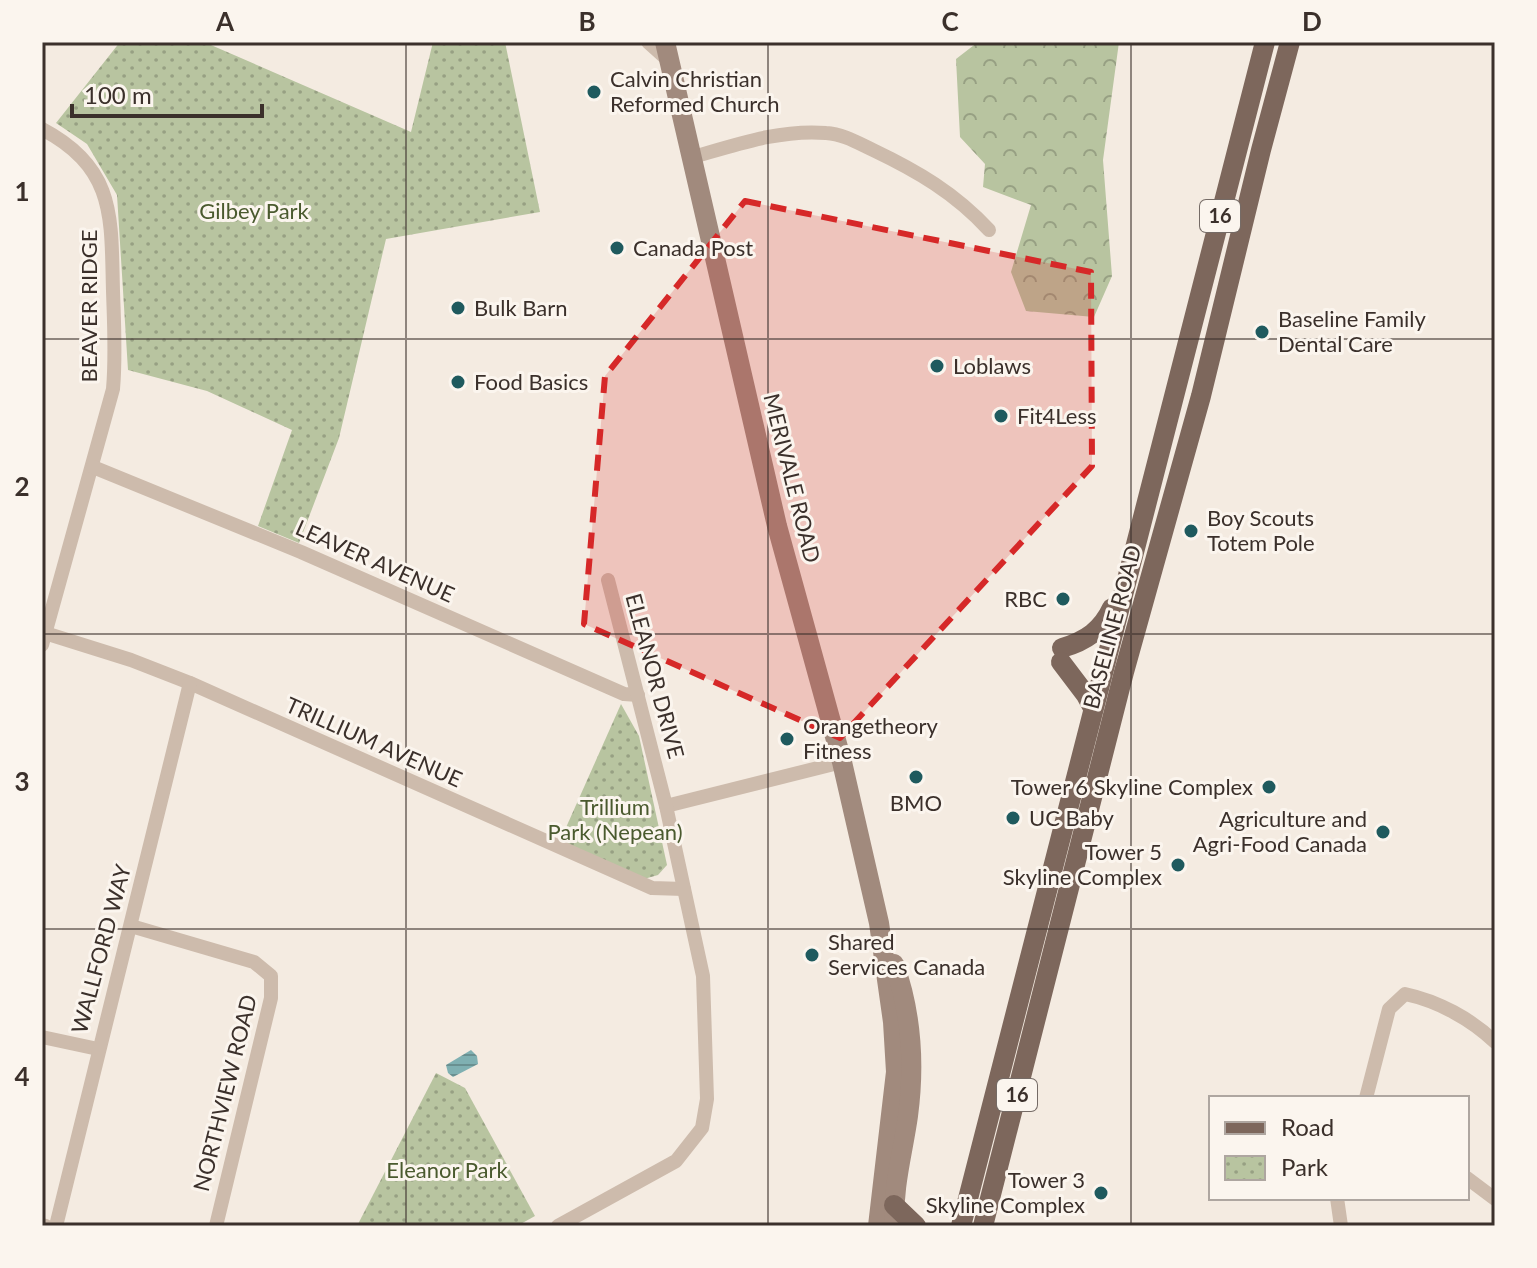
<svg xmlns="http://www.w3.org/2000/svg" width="1537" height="1268" font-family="Lato,sans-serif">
<defs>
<pattern id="forest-crowns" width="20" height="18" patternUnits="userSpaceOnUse" patternTransform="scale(2)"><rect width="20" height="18" fill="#b8c4a0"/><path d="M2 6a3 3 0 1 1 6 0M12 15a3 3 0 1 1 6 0" fill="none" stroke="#97a083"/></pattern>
<pattern id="park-dots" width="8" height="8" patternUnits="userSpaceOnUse" patternTransform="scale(2)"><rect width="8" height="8" fill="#b8c4a0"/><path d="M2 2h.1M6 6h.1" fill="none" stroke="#97a083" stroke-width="1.8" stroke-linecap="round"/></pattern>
<pattern id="water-rules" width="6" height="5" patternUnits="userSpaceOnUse" patternTransform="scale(2)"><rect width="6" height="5" fill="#7fb0b2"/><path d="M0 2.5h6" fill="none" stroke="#699091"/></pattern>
</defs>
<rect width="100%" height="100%" fill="#f4ebe1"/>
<polygon fill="url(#forest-crowns)" points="978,42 1119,42 1103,160 1112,276 1094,317 1026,311 1011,272 1031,205 983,187 985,164 960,137 956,59"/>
<g fill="url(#park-dots)">
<polygon points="120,42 204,42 411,132 433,42 505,42 540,212 386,239 339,438 299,543 258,526 292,430 207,391 128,370 117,195 87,144 56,123"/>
<polygon points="621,704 639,736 667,865 658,875 644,879 560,841"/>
<polygon points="436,1073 465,1088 535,1216 517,1226 357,1226"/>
</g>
<polygon fill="url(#water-rules)" points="471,1050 477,1056 478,1064 453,1077 448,1073 446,1065"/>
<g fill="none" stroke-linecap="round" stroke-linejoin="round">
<g stroke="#cdbbac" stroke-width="14">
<polyline points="648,42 668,60"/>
<path d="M42 129C116 168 111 217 113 291 114 323 116 356 113 389L42 645"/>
<path d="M693 157C735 145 781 129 826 133 843 134 858 143 873 150 917 171 955 193 989 230"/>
<polyline points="93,467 301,552 624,694 638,695"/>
<polyline points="45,633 131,660 190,683 652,888 684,889"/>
<polyline points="666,806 842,762"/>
<polyline points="131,926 254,962 271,976 271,998 216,1226"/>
<polyline points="42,1037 98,1049"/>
<path d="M1366 1098 1389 1009 1405 994C1438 1001 1471 1019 1495 1042"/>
<polyline points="1467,1178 1495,1199"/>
<polyline points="1337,1198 1341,1226"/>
<polyline points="42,1225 46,1226"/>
<polyline points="56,1226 190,683"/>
<polyline points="558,1226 676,1161 702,1128 707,1099 703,976 666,806 608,580"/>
</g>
<g stroke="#a18a7d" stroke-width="20">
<polyline points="665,42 777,526 842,762 879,923 893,1022 896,1072 878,1226"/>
<path d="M894 964C912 1014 915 1063 908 1116 903 1152 892 1189 895 1226"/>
</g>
<g stroke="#7d675c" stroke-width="20">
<path d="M1062 648C1086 641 1102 630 1112 608"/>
<polyline points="1061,662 1086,695 1093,708"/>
<polyline points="894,1205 916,1226"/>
<polyline points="961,1226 1265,42"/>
<polyline points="983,1226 1124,672 1201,396 1261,150 1290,42"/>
</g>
</g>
<path fill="#d62828" fill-opacity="0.2" stroke="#d62828" stroke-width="6" stroke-dasharray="16 10" stroke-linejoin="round" d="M745 201 1091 272 1092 466 840 738 584 624 605 376Z"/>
<path fill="none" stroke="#3b302b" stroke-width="2" stroke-opacity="0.55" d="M406 42V1226M768 42V1226M1131 42V1226M42 339H1495M42 634H1495M42 929H1495"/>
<g fill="#1f5a5e" stroke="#fbf5ee" stroke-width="3">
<circle cx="594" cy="92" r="8"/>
<circle cx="617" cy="248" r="8"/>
<circle cx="458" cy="308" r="8"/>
<circle cx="1262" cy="332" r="8"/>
<circle cx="937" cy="366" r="8"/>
<circle cx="458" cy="382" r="8"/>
<circle cx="1001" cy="416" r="8"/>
<circle cx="1191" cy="531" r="8"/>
<circle cx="1063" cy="599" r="8"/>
<circle cx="787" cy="739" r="8"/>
<circle cx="916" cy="777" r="8"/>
<circle cx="1269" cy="787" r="8"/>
<circle cx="1013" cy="818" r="8"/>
<circle cx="1383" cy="832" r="8"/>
<circle cx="1178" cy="865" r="8"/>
<circle cx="812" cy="955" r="8"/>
<circle cx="1101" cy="1193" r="8"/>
</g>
<g text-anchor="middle" stroke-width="6" stroke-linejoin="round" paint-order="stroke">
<g fill="#fbf5ee" stroke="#756b66" stroke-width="2">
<rect x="1200" y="200" width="40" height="32" rx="6"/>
<rect x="997" y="1079" width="40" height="32" rx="6"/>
</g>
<g font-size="20" font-weight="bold" fill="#3b302b">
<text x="1220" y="223">16</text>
<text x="1017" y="1102">16</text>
</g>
<g font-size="22" fill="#3b302b" stroke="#fbf5ee" text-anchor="start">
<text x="610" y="87">Calvin Christian<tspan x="610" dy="25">Reformed Church</tspan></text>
<text x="633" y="256">Canada Post</text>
<text x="474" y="316">Bulk Barn</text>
<text x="1278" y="327">Baseline Family<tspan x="1278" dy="25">Dental Care</tspan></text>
<text x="953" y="374">Loblaws</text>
<text x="474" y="390">Food Basics</text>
<text x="1017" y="424">Fit4Less</text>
<text x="1207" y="526">Boy Scouts<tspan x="1207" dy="25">Totem Pole</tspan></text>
<text x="1047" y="607" text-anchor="end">RBC</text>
<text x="803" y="734">Orangetheory<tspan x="803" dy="25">Fitness</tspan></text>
<text x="1253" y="795" text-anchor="end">Tower 6 Skyline Complex</text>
<text x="916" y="811" text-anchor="middle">BMO</text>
<text x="1029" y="826">UC Baby</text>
<text x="1367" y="827" text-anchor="end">Agriculture and<tspan x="1367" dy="25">Agri-Food Canada</tspan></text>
<text x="1162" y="860" text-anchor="end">Tower 5<tspan x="1162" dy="25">Skyline Complex</tspan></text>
<text x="828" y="950">Shared<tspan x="828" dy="25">Services Canada</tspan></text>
<text x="1085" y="1188" text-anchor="end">Tower 3<tspan x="1085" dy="25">Skyline Complex</tspan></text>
</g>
<g font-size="22" fill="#4a5a2e" stroke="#fbf5ee">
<text x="254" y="219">Gilbey Park</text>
<text x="615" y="815">Trillium<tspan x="615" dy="25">Park (Nepean)</tspan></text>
<text x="447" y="1178">Eleanor Park</text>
</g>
<g font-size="22" fill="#3b302b" stroke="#fbf5ee">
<text transform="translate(89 306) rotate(-90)" y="8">BEAVER RIDGE</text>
<text transform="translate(792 478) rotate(76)" y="8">MERIVALE ROAD</text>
<text transform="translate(375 561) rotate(24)" y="8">LEAVER AVENUE</text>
<text transform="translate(1112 627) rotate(-75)" y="8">BASELINE ROAD</text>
<text transform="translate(655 676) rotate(75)" y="8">ELEANOR DRIVE</text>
<text transform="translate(374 742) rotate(24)" y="8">TRILLIUM AVENUE</text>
<text transform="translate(101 949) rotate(-75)" y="8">WALLFORD WAY</text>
<text transform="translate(225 1093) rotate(-76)" y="8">NORTHVIEW ROAD</text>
</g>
</g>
<rect width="1537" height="1268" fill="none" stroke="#fbf5ee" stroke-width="88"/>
<rect x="1209" y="1096" width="260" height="104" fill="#fbf5ee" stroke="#aea6a0" stroke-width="2"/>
<rect x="1225" y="1122" width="40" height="12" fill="#7d675c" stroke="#aea6a0" stroke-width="2"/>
<text x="1281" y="1136" font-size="24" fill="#3b302b">Road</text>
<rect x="1225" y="1156" width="40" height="24" fill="url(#park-dots)" stroke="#aea6a0" stroke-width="2"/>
<text x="1281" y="1176" font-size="24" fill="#3b302b">Park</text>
<path d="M72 104v12h190v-12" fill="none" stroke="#3b302b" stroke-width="4"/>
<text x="84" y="104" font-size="24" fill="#3b302b" stroke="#fbf5ee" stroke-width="6" paint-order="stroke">100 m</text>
<rect x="44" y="44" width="1449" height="1180" fill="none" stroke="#3b302b" stroke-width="3"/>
<g font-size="26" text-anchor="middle" font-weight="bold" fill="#3b302b">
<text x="225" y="31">A</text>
<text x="587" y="31">B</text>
<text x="950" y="31">C</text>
<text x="1312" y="31">D</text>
<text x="22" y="201">1</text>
<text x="22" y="496">2</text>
<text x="22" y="791">3</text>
<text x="22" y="1086">4</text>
</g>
</svg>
